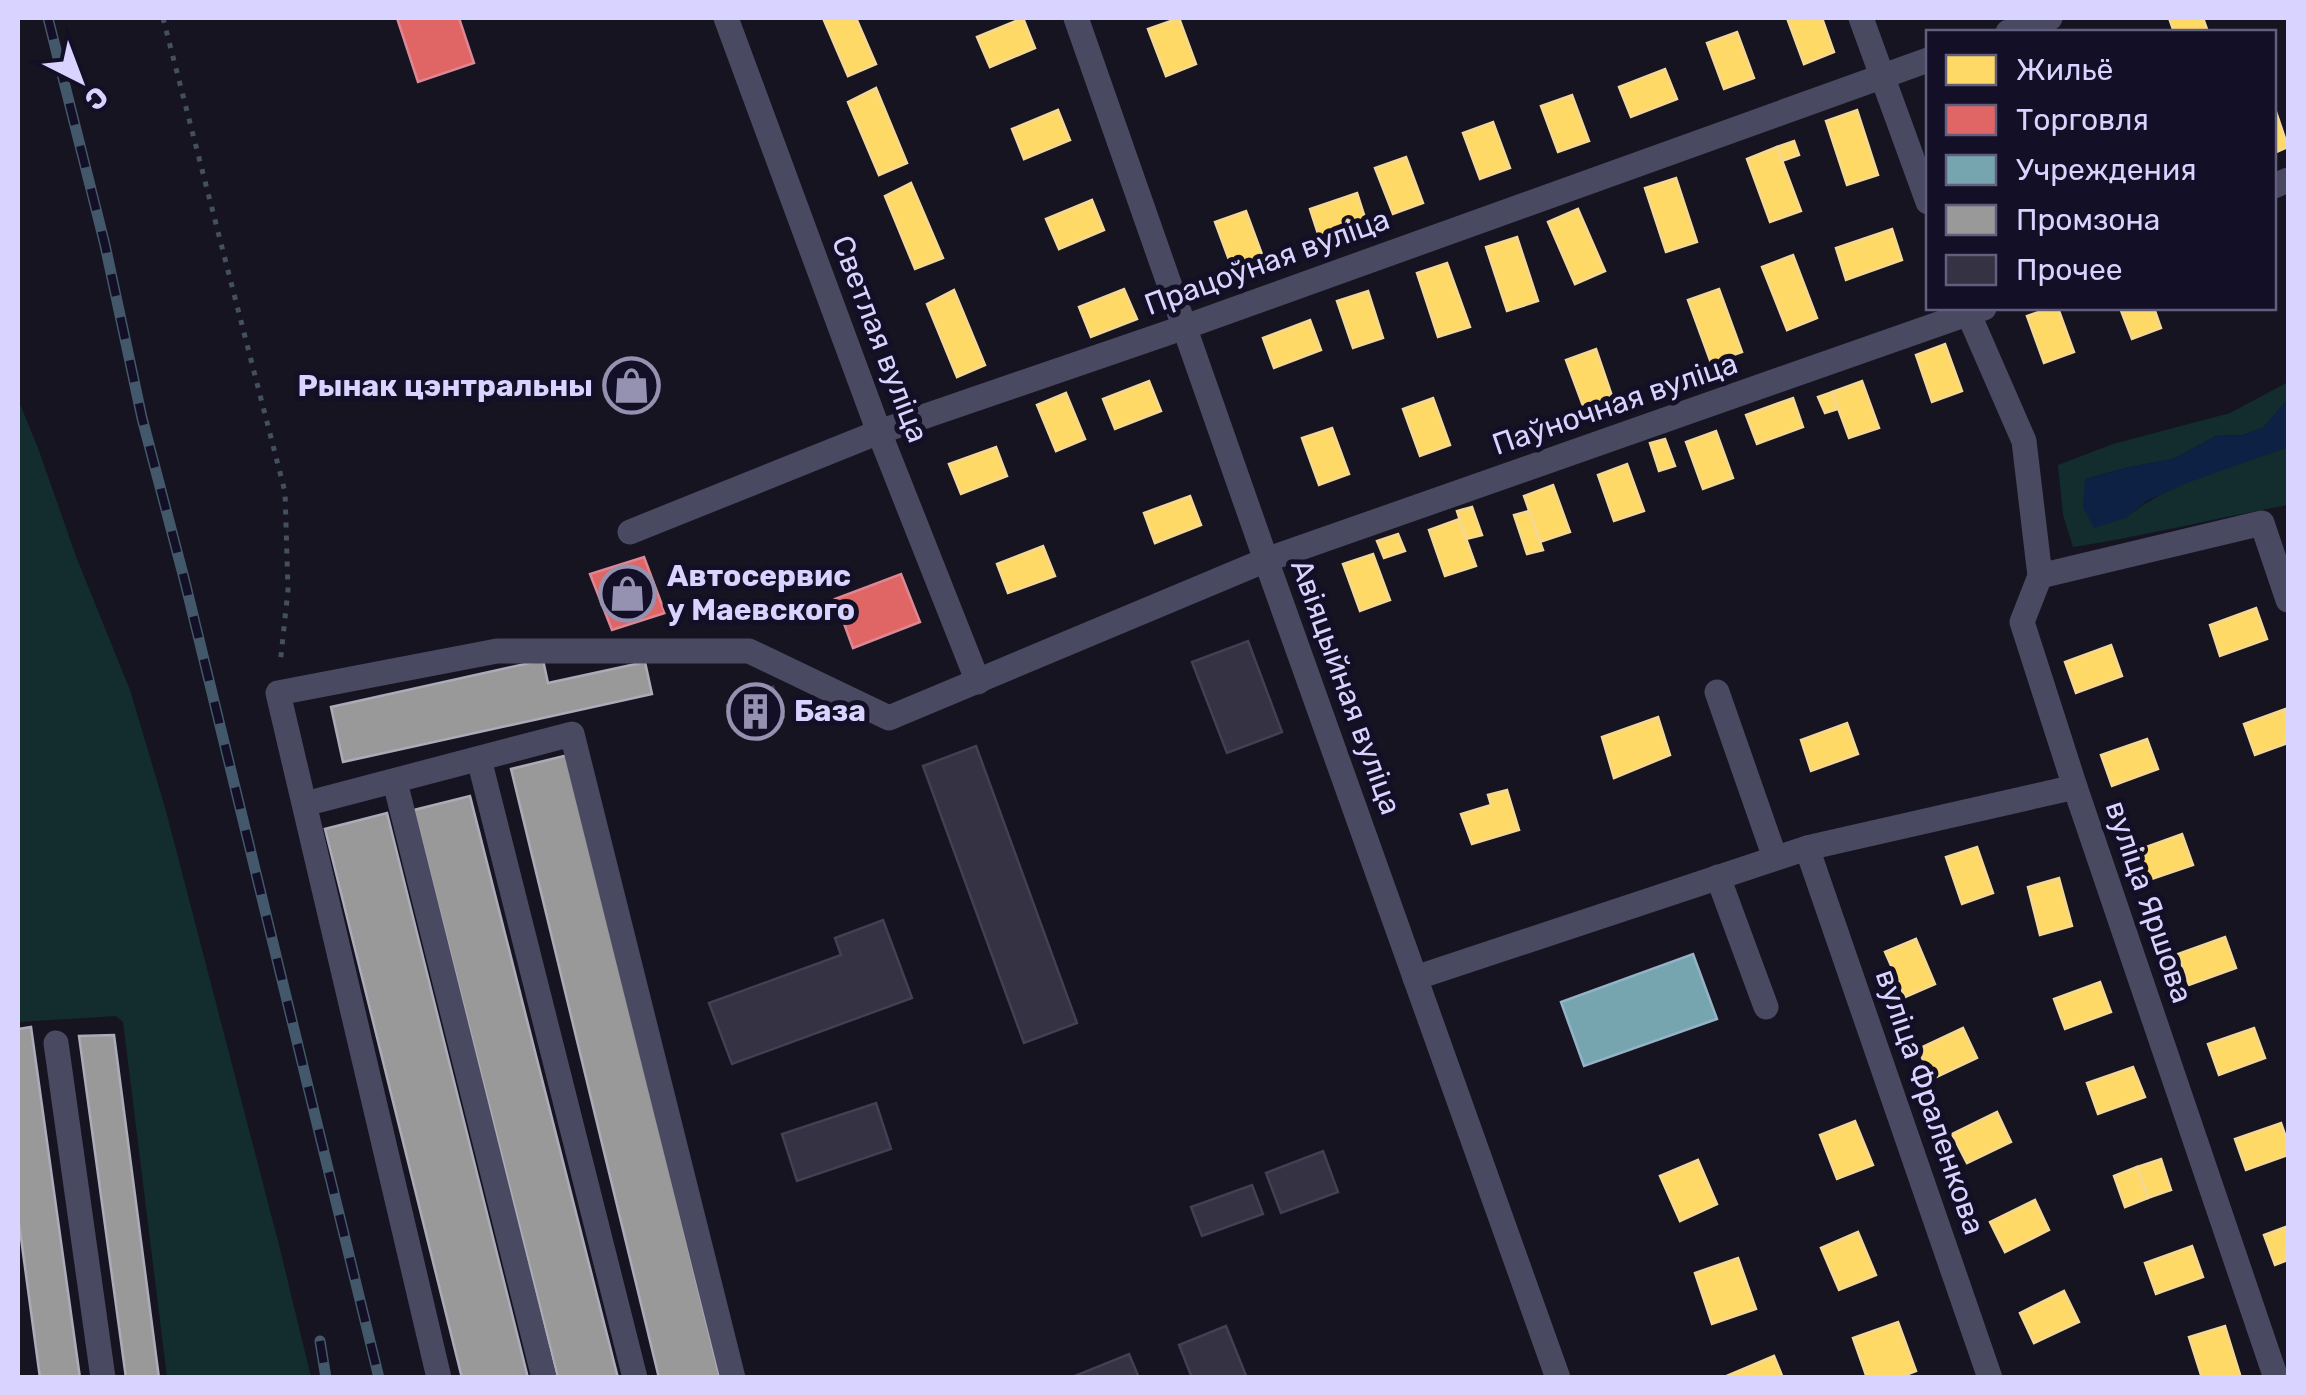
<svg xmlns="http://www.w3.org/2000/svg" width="2306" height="1395" font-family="Rubik,sans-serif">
<rect width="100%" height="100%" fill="#161421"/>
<g fill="#132c2d">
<path d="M2288 382V399L2263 428 2242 435 2216 436 2173 459 2129 467 2085 479 2125 518C2172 481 2232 466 2288 447V505C2216 518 2145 536 2073 547L2063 515 2058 465 2113 444 2230 413Z"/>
<polygon points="18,399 38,448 77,559 130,690 166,811 280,1249 311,1377 167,1377 123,1022 116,1016 18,1022"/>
</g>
<polygon fill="#0d2144" points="2288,399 2288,447 2187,483 2148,500 2125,518 2094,528 2083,507 2085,479 2129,467 2173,459 2216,436 2242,435 2263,428"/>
<g fill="#ffd966" stroke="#f4d894" stroke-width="2.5">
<polygon points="823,18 856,18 876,64 848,76"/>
<polygon points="1023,18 1035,48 990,67 977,37"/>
<polygon points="1179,18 1196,64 1166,76 1148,29"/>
<polygon points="1787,18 1822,18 1834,52 1804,64"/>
<polygon points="2169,18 2203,18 2208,32 2174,32"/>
<polygon points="1737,32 1754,78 1724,89 1707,43"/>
<polygon points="1665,69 1677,99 1631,117 1619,87"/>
<polygon points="876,88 907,163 879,175 848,102"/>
<polygon points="1572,95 1589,141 1558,152 1541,106"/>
<polygon points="2274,106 2288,147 2274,153"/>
<polygon points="1058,110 1070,140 1024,159 1012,129"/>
<polygon points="1857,110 1878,175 1847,185 1826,121"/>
<polygon points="1493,122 1510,168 1480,179 1463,133"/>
<polygon points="1794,141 1799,155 1782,161 1777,147"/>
<polygon points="1777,147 1801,211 1770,222 1747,159"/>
<polygon points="1406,157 1423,203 1393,214 1375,168"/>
<polygon points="1676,178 1697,242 1666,252 1645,188"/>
<polygon points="911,183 943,258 915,269 885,196"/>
<polygon points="1357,193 1367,224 1320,240 1310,209"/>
<polygon points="1092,200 1104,230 1059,249 1046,219"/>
<polygon points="1578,209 1605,271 1575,284 1548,222"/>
<polygon points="1246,211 1263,257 1232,268 1215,222"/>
<polygon points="1892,229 1902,260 1846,280 1836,248"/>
<polygon points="1517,237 1538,301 1507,311 1486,247"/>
<polygon points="1793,255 1817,318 1787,330 1762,267"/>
<polygon points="1447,263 1470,327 1438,337 1417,273"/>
<polygon points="1124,289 1137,319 1091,337 1079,307"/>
<polygon points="1719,289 1742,352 1711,363 1688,300"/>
<polygon points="954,290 985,365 957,377 927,304"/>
<polygon points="1368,291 1383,338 1353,348 1337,301"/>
<polygon points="2050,308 2058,308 2074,352 2044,363 2027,316"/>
<polygon points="2120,308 2154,308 2161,328 2132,339"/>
<polygon points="1310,320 1321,350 1274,368 1263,338"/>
<polygon points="1945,344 1962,391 1932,402 1916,355"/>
<polygon points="1596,349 1612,396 1583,406 1566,360"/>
<polygon points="1149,381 1161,411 1115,429 1103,399"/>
<polygon points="1862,381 1879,428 1849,438 1832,392"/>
<polygon points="1832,392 1838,409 1825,413 1818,397"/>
<polygon points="1066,393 1085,439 1056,451 1037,405"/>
<polygon points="1433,398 1450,445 1420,456 1403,409"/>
<polygon points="1793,398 1803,427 1757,444 1746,415"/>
<polygon points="1332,428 1349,474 1319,485 1302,438"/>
<polygon points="1716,431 1733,478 1703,489 1686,442"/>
<polygon points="1665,439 1675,466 1659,471 1650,443"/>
<polygon points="996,447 1007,476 961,494 949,464"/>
<polygon points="1627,464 1644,511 1614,521 1598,475"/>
<polygon points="1553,485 1570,532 1540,542 1524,496"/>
<polygon points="1190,496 1201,525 1155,543 1144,513"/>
<polygon points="1472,507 1482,535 1466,539 1457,511"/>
<polygon points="1529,511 1543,550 1527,554 1514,515"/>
<polygon points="1459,519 1476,566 1445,576 1429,530"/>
<polygon points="1398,534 1405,551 1384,558 1377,541"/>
<polygon points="1043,546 1055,576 1008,593 997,564"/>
<polygon points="1373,554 1390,600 1360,611 1343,564"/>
<polygon points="2256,608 2267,639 2220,656 2210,625"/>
<polygon points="2111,645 2122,676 2076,693 2065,662"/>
<polygon points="2288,708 2288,743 2255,755 2244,724"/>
<polygon points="1658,717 1670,755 1614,778 1602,737"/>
<polygon points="1847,723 1858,754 1811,771 1801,740"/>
<polygon points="2147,739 2158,769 2112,786 2101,755"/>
<polygon points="1507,790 1519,830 1472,844 1461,814 1491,805 1488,795"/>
<polygon points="2182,834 2193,865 2146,881 2135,851"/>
<polygon points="1977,847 1993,893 1962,904 1946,857"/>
<polygon points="2059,878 2072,926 2040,935 2028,887"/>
<polygon points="2225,937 2236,968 2189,985 2178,954"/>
<polygon points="1916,939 1935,984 1905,997 1885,952"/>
<polygon points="2100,982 2111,1012 2065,1029 2054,999"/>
<polygon points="1963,1028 1977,1058 1932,1079 1918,1049"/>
<polygon points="2254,1028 2265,1058 2219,1075 2208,1044"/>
<polygon points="2133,1067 2145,1097 2098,1114 2087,1083"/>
<polygon points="1997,1112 2011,1142 1967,1163 1952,1134"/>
<polygon points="1855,1121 1873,1165 1837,1179 1820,1135"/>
<polygon points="2281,1123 2288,1143 2288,1155 2246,1170 2235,1139"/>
<polygon points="2161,1159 2171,1190 2148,1198 2137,1167"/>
<polygon points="1698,1160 1717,1204 1680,1221 1660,1176"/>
<polygon points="2137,1167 2148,1198 2125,1207 2114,1176"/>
<polygon points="2035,1200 2049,1230 2005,1252 1990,1222"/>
<polygon points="2288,1226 2288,1260 2275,1265 2264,1235"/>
<polygon points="1858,1232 1876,1275 1839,1290 1821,1248"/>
<polygon points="2192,1246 2203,1277 2156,1294 2145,1263"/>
<polygon points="1738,1258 1756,1309 1712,1324 1695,1273"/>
<polygon points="2064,1291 2079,1322 2034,1343 2020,1313"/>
<polygon points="1898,1322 1916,1371 1898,1378 1867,1378 1853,1338"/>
<polygon points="2225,1326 2241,1378 2202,1378 2189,1337"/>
<polygon points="1774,1356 1783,1378 1722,1378"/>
</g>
<g fill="#e06666" stroke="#de8794" stroke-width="2.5">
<polygon points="397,18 459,18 474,63 418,82"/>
<polygon points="644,557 665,613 612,630 590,574"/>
<polygon points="901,574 920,622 853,648 835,599"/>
</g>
<polygon fill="#76a5af" stroke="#94b3c7" stroke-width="2.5" points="1693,954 1717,1019 1584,1066 1561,1002"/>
<g fill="#999" stroke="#acabb8" stroke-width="2.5">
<polygon points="543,660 548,683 645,662 652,694 343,762 331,707"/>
<polygon points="568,755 720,1378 659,1378 511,769"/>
<polygon points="470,796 618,1378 558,1378 414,810"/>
<polygon points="387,813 528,1378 462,1378 325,829"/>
<polygon points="31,1027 80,1378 40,1378 18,1216 18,1029"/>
<polygon points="114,1035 159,1378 126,1378 79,1036"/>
</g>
<g fill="#343243" stroke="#433f54" stroke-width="2.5">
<polygon points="1248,641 1282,732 1227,753 1192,662"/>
<polygon points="773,687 784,717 738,734 727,705"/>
<polygon points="976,746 1077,1023 1024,1043 923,766"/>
<polygon points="883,920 912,998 732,1064 709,1003 841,955 835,938"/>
<polygon points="876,1103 891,1149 797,1181 782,1134"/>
<polygon points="1323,1151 1338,1192 1281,1213 1266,1173"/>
<polygon points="1252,1185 1263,1214 1202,1236 1191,1207"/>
<polygon points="1226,1326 1247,1378 1192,1378 1179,1345"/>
<polygon points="1129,1354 1139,1378 1070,1378"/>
</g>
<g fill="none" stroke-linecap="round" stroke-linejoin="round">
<polyline stroke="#44505f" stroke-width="5" stroke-dasharray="5 8" stroke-linecap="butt" points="163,18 285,492 288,590 280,665"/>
<g stroke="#4a4962" stroke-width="25">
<polyline points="726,18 879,432 978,682"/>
<polyline points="1076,18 1266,560 1558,1378"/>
<polyline points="1861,18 1928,202"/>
<polyline points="2008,32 2050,18"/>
<polyline points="2274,186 2288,180"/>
<polyline points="1966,308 2024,441 2040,576 2022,622 2075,787 2276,1378"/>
<polyline points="630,532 879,432 1185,327 1928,60"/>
<polyline points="2040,576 2262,523 2288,600"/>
<polyline points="1717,692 1775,858"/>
<polyline points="479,759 635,1378"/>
<polyline points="395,782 544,1378"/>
<polyline points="305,804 572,734 733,1378"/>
<polyline points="1807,848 1990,1378"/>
<polyline points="1718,877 1766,1007"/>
<polyline points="1415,978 1807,848 2075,787"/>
<polyline points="56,1043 103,1378"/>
<polyline points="439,1378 278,693 497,651 749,651 889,718 1266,560 1984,308"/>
</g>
<defs>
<g id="rail">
<polyline points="48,18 105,245 142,418 185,582 379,1378"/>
<polyline points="320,1341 326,1378"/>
</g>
</defs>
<use href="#rail" stroke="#43596b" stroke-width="11"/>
<use href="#rail" stroke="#130f26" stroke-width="8" stroke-dasharray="22" stroke-linecap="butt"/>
</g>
<defs>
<symbol id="shop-ring" viewBox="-11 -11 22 22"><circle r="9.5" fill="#130f26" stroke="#9591b1" stroke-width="1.5"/><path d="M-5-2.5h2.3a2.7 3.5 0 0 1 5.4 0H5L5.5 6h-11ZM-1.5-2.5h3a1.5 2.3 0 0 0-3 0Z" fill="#9591b1"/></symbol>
<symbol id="building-ring" viewBox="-11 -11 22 22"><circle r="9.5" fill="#130f26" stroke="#9591b1" stroke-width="1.5"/><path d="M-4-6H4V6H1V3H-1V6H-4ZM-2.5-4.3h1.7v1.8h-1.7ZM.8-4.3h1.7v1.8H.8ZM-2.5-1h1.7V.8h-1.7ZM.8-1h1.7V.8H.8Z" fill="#9591b1"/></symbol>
</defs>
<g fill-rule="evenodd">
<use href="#shop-ring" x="600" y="354" width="63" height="63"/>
<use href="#shop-ring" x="596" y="562" width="63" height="63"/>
<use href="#building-ring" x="724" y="680" width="63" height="63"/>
</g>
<g text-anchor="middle" stroke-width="10" stroke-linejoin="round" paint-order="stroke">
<g font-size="30" fill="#d9d4ff" stroke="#130f26">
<text transform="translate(1267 262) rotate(-20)" y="10">Працоўная вуліца</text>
<text transform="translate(880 339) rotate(69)" y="10">Светлая вуліца</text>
<text transform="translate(1615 404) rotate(-19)" y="10">Паўночная вуліца</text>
<text transform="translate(1346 687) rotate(70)" y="10">Авіяцыйная вуліца</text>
<text transform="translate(2149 902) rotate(71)" y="10">вуліца Яршова</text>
<text transform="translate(1930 1102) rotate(71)" y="10">вуліца Фраленкова</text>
</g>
<g font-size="30" font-weight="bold" fill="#d9d4ff" stroke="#130f26" text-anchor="start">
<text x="593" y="396" text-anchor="end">Рынак цэнтральны</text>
<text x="667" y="586">Автосервис<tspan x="667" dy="34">у Маевского</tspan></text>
<text x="794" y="721">База</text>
</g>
</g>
<rect width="2306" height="1395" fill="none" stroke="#d9d4ff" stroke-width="40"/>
<rect x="1926" y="30" width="350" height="280" fill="#130f26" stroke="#625e7d" stroke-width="2.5"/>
<rect x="1946" y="55" width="50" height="30" fill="#ffd966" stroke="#625e7d" stroke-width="2.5"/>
<text x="2016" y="80" font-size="30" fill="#d9d4ff">Жильё</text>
<rect x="1946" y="105" width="50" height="30" fill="#e06666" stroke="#625e7d" stroke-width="2.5"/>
<text x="2016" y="130" font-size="30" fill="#d9d4ff">Торговля</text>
<rect x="1946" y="155" width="50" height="30" fill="#76a5af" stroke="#625e7d" stroke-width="2.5"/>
<text x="2016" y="180" font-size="30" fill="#d9d4ff">Учреждения</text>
<rect x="1946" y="205" width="50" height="30" fill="#999999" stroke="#625e7d" stroke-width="2.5"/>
<text x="2016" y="230" font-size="30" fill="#d9d4ff">Промзона</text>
<rect x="1946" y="255" width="50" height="30" fill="#343243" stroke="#625e7d" stroke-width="2.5"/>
<text x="2016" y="280" font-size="30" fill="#d9d4ff">Прочее</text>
<g transform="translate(80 80) rotate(138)" stroke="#130f26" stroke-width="8" paint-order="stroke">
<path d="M0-8L18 38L0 25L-18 38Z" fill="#d9d4ff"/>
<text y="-15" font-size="28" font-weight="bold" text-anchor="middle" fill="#d9d4ff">С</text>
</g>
</svg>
